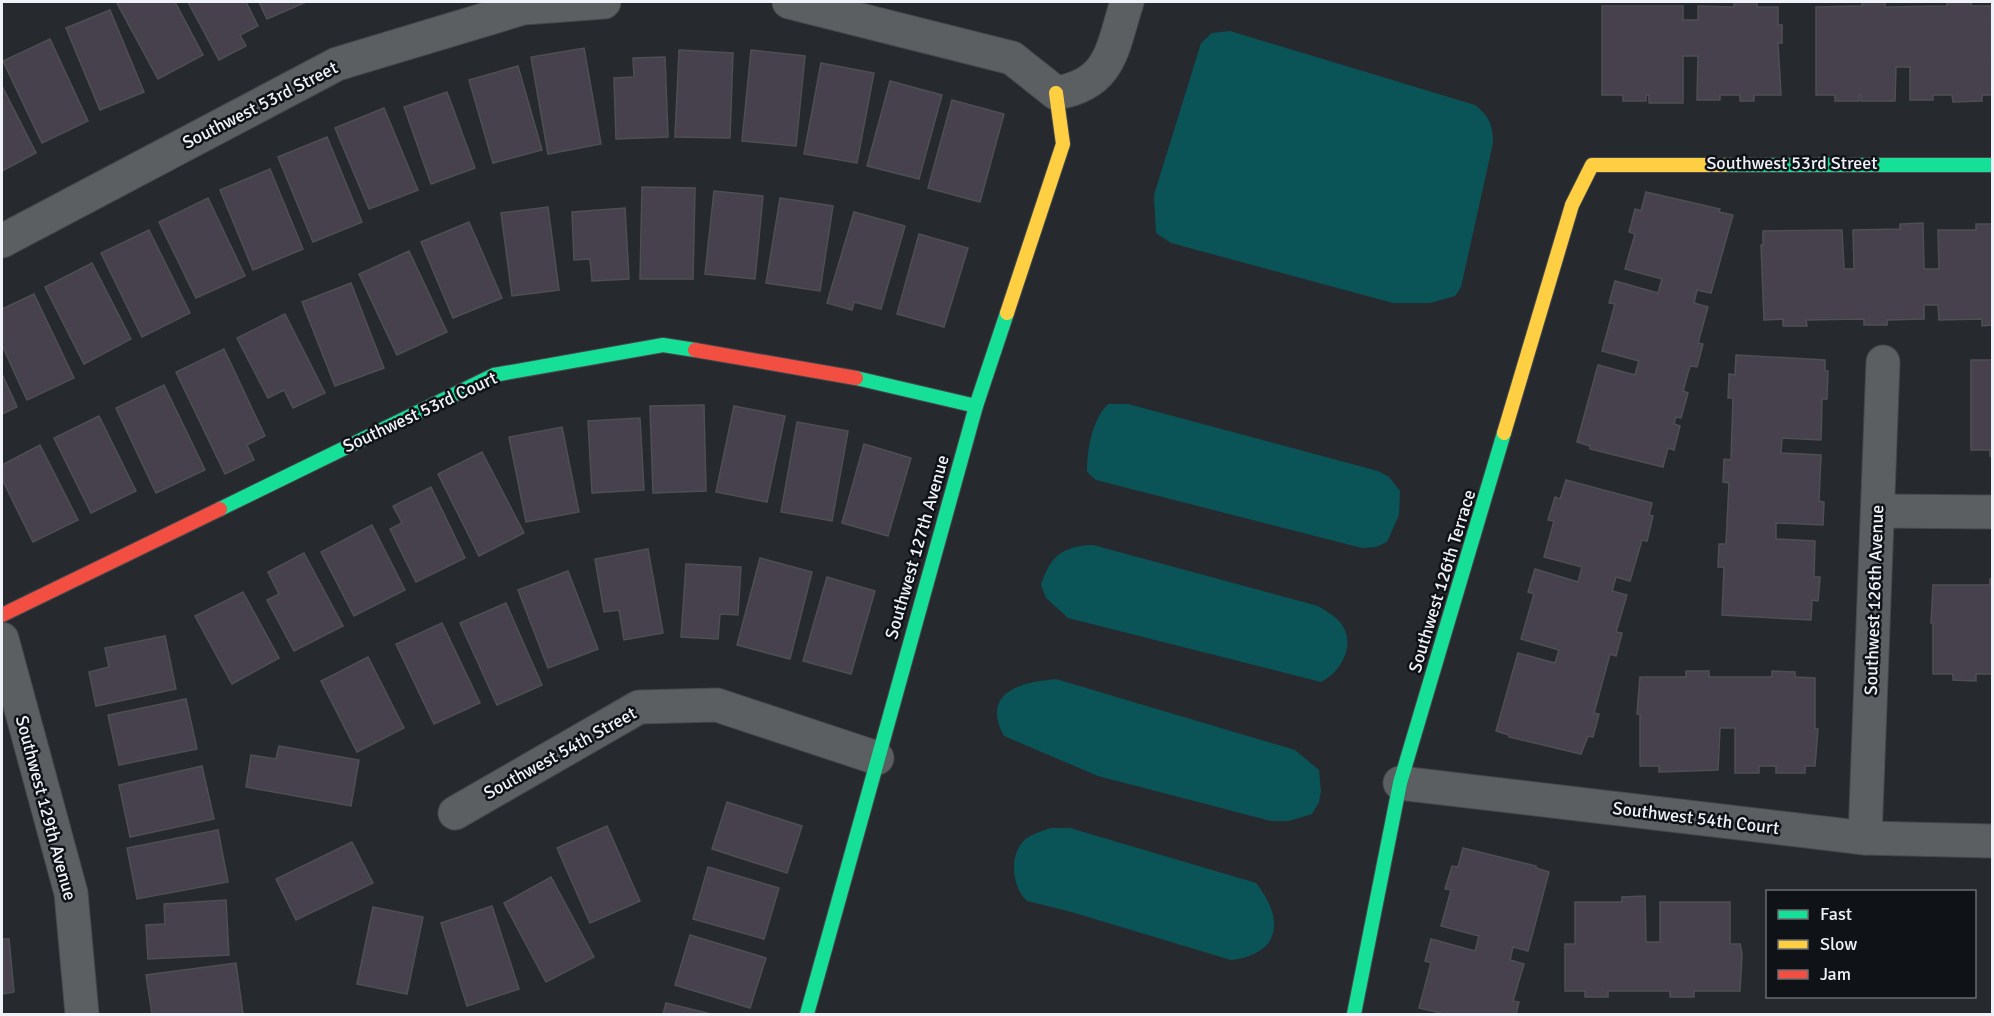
<svg xmlns="http://www.w3.org/2000/svg" width="1994" height="1016" font-family="Signika,sans-serif">
<rect width="100%" height="100%" fill="#262a2e"/>
<g fill="#0a5357">
<path d="M1230 31 1475 105C1489 116 1493 125 1493 143L1461 287 1455 296 1430 303H1393L1171 243 1156 233 1154 195 1201 43 1212 33Z"/>
<path d="M1108 404H1128L1378 471 1389 477 1400 491 1399 515 1387 542 1376 547 1362 548 1096 480 1087 472C1087 449 1092 420 1108 404Z"/>
<path d="M1093 545 1318 606C1324 610 1332 614 1338 620 1358 640 1343 671 1321 682L1068 618 1046 598 1041 585C1050 556 1063 546 1093 545Z"/>
<path d="M1056 679 1295 750 1319 770 1321 791 1319 802 1312 814 1289 821H1271L1098 776 1004 736C980 692 1022 682 1056 679Z"/>
<path d="M1050 828H1070L1256 883C1285 919 1281 954 1231 960L1068 911 1027 901C1013 888 1009 860 1021 844 1027 835 1040 832 1050 828Z"/>
</g>
<g fill="#47404d" stroke="#4e4f53" stroke-width="1.5">
<polygon points="119,2 175,2 203,55 158,79 117,3"/>
<polygon points="188,2 246,2 258,26 240,35 246,46 219,60"/>
<polygon points="259,2 306,2 267,19"/>
<polygon points="1734,2 1757,2 1757,7 1778,7 1778,25 1782,25 1782,43 1778,43 1781,95 1754,95 1754,101 1740,101 1740,95 1720,95 1720,100 1697,100 1698,56 1683,56 1683,103 1649,103 1649,95 1646,95 1646,101 1623,101 1623,95 1602,95 1602,6 1683,6 1683,20 1698,20 1698,6 1734,7"/>
<polygon points="1862,2 1885,2 1885,7 1947,6 1947,2 1971,2 1971,6 1991,6 1992,95 1982,95 1982,101 1953,102 1952,95 1933,95 1933,100 1910,100 1910,67 1896,67 1895,101 1861,101 1861,95 1859,95 1859,101 1835,101 1835,95 1816,95 1816,7 1862,6"/>
<polygon points="110,10 144,92 100,110 66,28"/>
<polygon points="50,39 88,121 42,143 3,61"/>
<polygon points="584,48 601,144 548,154 531,57"/>
<polygon points="679,50 733,53 730,138 675,137"/>
<polygon points="751,50 805,56 796,146 742,141"/>
<polygon points="665,57 668,137 616,139 614,78 634,77 633,58"/>
<polygon points="821,63 874,73 857,163 804,154"/>
<polygon points="518,66 542,150 493,163 469,80"/>
<polygon points="890,81 942,95 919,179 867,166"/>
<polygon points="2,86 36,153 2,171"/>
<polygon points="447,92 475,168 431,184 404,107"/>
<polygon points="952,100 1004,114 980,202 928,188"/>
<polygon points="384,108 418,190 369,209 335,128"/>
<polygon points="327,137 362,222 313,242 278,157"/>
<polygon points="270,169 303,249 253,270 220,190"/>
<polygon points="642,187 695,188 693,279 640,279"/>
<polygon points="714,191 763,196 755,279 705,274"/>
<polygon points="1646,192 1720,209 1719,212 1733,215 1711,293 1697,290 1694,303 1708,307 1698,343 1703,344 1697,367 1690,366 1683,391 1688,393 1681,418 1676,417 1674,424 1680,426 1674,450 1668,448 1663,467 1590,449 1590,446 1577,442 1598,365 1635,375 1639,361 1602,351 1615,304 1609,303 1615,281 1658,293 1662,279 1625,269 1635,234 1629,232 1635,209 1641,211"/>
<polygon points="208,198 245,276 196,298 159,222"/>
<polygon points="780,198 833,206 820,291 766,283"/>
<polygon points="548,207 559,290 512,296 501,213"/>
<polygon points="625,208 629,279 592,281 590,259 574,260 572,212"/>
<polygon points="854,212 905,226 881,309 854,302 852,310 827,303"/>
<polygon points="469,222 502,298 453,318 421,242"/>
<polygon points="1923,223 1924,269 1939,269 1938,230 1976,230 1976,224 1992,224 1992,325 1982,326 1982,319 1939,320 1938,305 1924,305 1924,319 1887,320 1887,325 1864,325 1864,319 1806,320 1807,326 1783,326 1783,319 1764,320 1761,245 1763,245 1763,231 1842,230 1844,269 1854,269 1853,230 1900,229 1900,224"/>
<polygon points="149,230 190,313 142,337 101,253"/>
<polygon points="919,234 968,248 944,327 897,314"/>
<polygon points="409,251 447,332 397,355 359,274"/>
<polygon points="92,263 131,339 84,364 45,287"/>
<polygon points="351,283 384,368 335,386 302,302"/>
<polygon points="34,294 74,378 27,400 2,345 2,309"/>
<polygon points="285,314 325,393 293,408 284,390 268,398 237,338"/>
<polygon points="224,349 265,436 247,445 254,460 225,474 176,372"/>
<polygon points="1736,355 1825,360 1825,371 1828,371 1827,399 1822,399 1821,440 1782,438 1781,453 1821,455 1819,501 1824,502 1823,525 1776,523 1776,539 1815,541 1814,577 1820,577 1818,601 1812,600 1811,620 1722,615 1724,567 1718,567 1719,544 1726,544 1729,483 1723,482 1724,459 1731,460 1733,398 1728,398 1729,374 1735,375"/>
<polygon points="1971,360 1992,360 1992,456 1990,456 1990,450 1971,450"/>
<polygon points="2,374 17,407 2,414"/>
<polygon points="164,385 205,470 156,493 116,408"/>
<polygon points="704,405 706,491 653,493 650,406"/>
<polygon points="734,406 785,416 767,502 716,492"/>
<polygon points="99,416 136,491 91,513 54,438"/>
<polygon points="640,418 644,490 592,493 588,421"/>
<polygon points="797,422 848,431 832,521 781,512"/>
<polygon points="562,427 579,512 526,522 509,437"/>
<polygon points="864,444 911,458 888,536 842,523"/>
<polygon points="40,445 78,520 33,542 2,479 2,465"/>
<polygon points="482,452 524,533 479,556 438,474"/>
<polygon points="1566,480 1652,503 1649,515 1653,516 1647,541 1642,540 1630,581 1616,577 1612,591 1627,595 1616,632 1622,633 1616,656 1610,654 1594,713 1599,714 1593,737 1588,736 1581,754 1509,737 1509,735 1496,731 1518,653 1555,663 1559,650 1521,639 1534,594 1528,592 1535,569 1578,582 1582,567 1544,557 1554,521 1548,520 1555,497 1560,499"/>
<polygon points="431,487 465,558 416,582 390,529 402,523 393,506"/>
<polygon points="372,525 405,590 354,616 321,552"/>
<polygon points="648,549 663,633 624,640 619,610 604,612 595,559"/>
<polygon points="304,553 343,626 294,651 267,600 279,594 268,572"/>
<polygon points="760,558 812,572 790,659 737,645"/>
<polygon points="686,564 741,567 738,615 720,614 718,639 681,637"/>
<polygon points="568,571 598,649 548,668 518,590"/>
<polygon points="827,577 875,591 851,674 803,661"/>
<polygon points="1990,579 1992,579 1992,674 1976,674 1976,681 1953,680 1953,674 1933,674 1933,623 1931,623 1933,585 1990,585"/>
<polygon points="243,592 279,658 232,684 195,616"/>
<polygon points="506,603 542,685 497,705 460,623"/>
<polygon points="442,623 480,703 434,724 396,644"/>
<polygon points="165,636 176,689 96,706 89,672 109,667 105,648"/>
<polygon points="368,657 404,728 357,752 321,681"/>
<polygon points="1686,671 1709,671 1709,677 1772,677 1772,671 1795,672 1795,677 1815,678 1815,729 1818,729 1815,766 1805,766 1805,773 1776,773 1776,766 1759,766 1759,773 1735,773 1735,728 1720,728 1718,770 1659,772 1659,766 1640,766 1640,714 1637,714 1640,677 1686,677"/>
<polygon points="186,699 197,749 119,765 108,715"/>
<polygon points="279,746 359,760 351,806 246,787 251,755 276,759"/>
<polygon points="202,766 214,819 130,837 119,785"/>
<polygon points="727,802 802,826 787,873 712,849"/>
<polygon points="607,826 640,901 590,923 557,848"/>
<polygon points="218,830 228,882 137,899 127,848"/>
<polygon points="352,842 373,883 296,920 276,879"/>
<polygon points="1463,848 1536,866 1536,868 1549,872 1528,951 1513,947 1510,960 1524,964 1513,1001 1519,1002 1516,1014 1445,1014 1419,1008 1431,963 1425,961 1431,939 1475,951 1479,936 1441,926 1451,890 1445,889 1452,866 1458,867"/>
<polygon points="708,867 779,888 764,939 693,919"/>
<polygon points="551,877 594,957 546,982 504,903"/>
<polygon points="1645,896 1646,942 1660,942 1660,902 1730,902 1730,944 1740,944 1742,954 1740,991 1694,991 1694,997 1670,997 1670,991 1608,991 1608,997 1585,997 1585,991 1565,991 1565,944 1575,944 1575,902 1622,902 1622,897"/>
<polygon points="226,900 229,955 148,959 146,925 165,924 164,904"/>
<polygon points="492,906 519,989 467,1006 441,923"/>
<polygon points="373,907 423,917 407,994 357,984"/>
<polygon points="690,935 766,958 750,1008 675,985"/>
<polygon points="2,939 9,939 14,992 2,994"/>
<polygon points="236,963 243,1014 152,1014 146,975"/>
<polygon points="666,1003 711,1014 663,1014"/>
</g>
<g fill="none" stroke-linecap="round" stroke-linejoin="round">
<defs>
<g id="street">
<path d="M789 2 1012 58 1056 93C1112 84 1112 48 1127 2"/>
<polyline points="2,241 337,64 523,8 604,2"/>
<polyline points="1878,511 1992,512"/>
<polyline points="2,639 71,893 82,1014"/>
<polyline points="1400,783 1865,838 1992,841"/>
<polyline points="455,813 639,707 717,705 877,758"/>
<polyline points="1865,838 1883,362"/>
</g>
<g id="fast">
<polyline points="1724,165 1992,165"/>
<polyline points="856,378 976,406"/>
<polyline points="220,509 494,375 663,345 695,350"/>
<polyline points="807,1014 976,406 1007,313"/>
<polyline points="1354,1014 1400,783 1504,433"/>
</g>
<g id="slow">
<polyline points="1007,313 1063,144 1056,93"/>
<polyline points="1504,433 1572,205 1592,165 1724,165"/>
</g>
<g id="jam">
<polyline points="695,350 856,378"/>
<polyline points="2,615 220,509"/>
</g>
</defs>
<use href="#street" stroke="#45484c" stroke-width="35"/>
<use href="#fast" stroke="#45484c" stroke-width="16"/>
<use href="#slow" stroke="#45484c" stroke-width="16"/>
<use href="#jam" stroke="#45484c" stroke-width="16"/>
<use href="#street" stroke="#5c5f62" stroke-width="33"/>
<use href="#fast" stroke="#16e098" stroke-width="14"/>
<use href="#slow" stroke="#ffcf43" stroke-width="14"/>
<use href="#jam" stroke="#f24e42" stroke-width="14"/>
</g>
<g text-anchor="middle" stroke-width="5" stroke-linejoin="round" paint-order="stroke">
<g font-size="18" fill="#eff3f9" stroke="#0f1216">
<text transform="translate(260 105) rotate(-27)" y="6">Southwest 53rd Street</text>
<text x="1792" y="169">Southwest 53rd Street</text>
<text transform="translate(420 412) rotate(-25)" y="6">Southwest 53rd Court</text>
<text transform="translate(917 547) rotate(-74)" y="6">Southwest 127th Avenue</text>
<text transform="translate(1442 581) rotate(-73)" y="6">Southwest 126th Terrace</text>
<text transform="translate(1874 600) rotate(-88)" y="6">Southwest 126th Avenue</text>
<text transform="translate(560 753) rotate(-29)" y="6">Southwest 54th Street</text>
<text transform="translate(46 808) rotate(75)" y="6">Southwest 129th Avenue</text>
<text transform="translate(1696 818) rotate(7)" y="6">Southwest 54th Court</text>
</g>
</g>
<rect width="1994" height="1016" fill="none" stroke="#eff3f9" stroke-width="6"/>
<rect x="1766" y="890" width="210" height="108" fill="#0f1216" stroke="#696c71" stroke-width="1.5"/>
<rect x="1778" y="910" width="30" height="9" fill="#16e098" stroke="#696c71" stroke-width="1.5"/>
<text x="1820" y="920" font-size="18" fill="#eff3f9">Fast</text>
<rect x="1778" y="940" width="30" height="9" fill="#ffcf43" stroke="#696c71" stroke-width="1.5"/>
<text x="1820" y="950" font-size="18" fill="#eff3f9">Slow</text>
<rect x="1778" y="970" width="30" height="9" fill="#f24e42" stroke="#696c71" stroke-width="1.5"/>
<text x="1820" y="980" font-size="18" fill="#eff3f9">Jam</text>
</svg>
